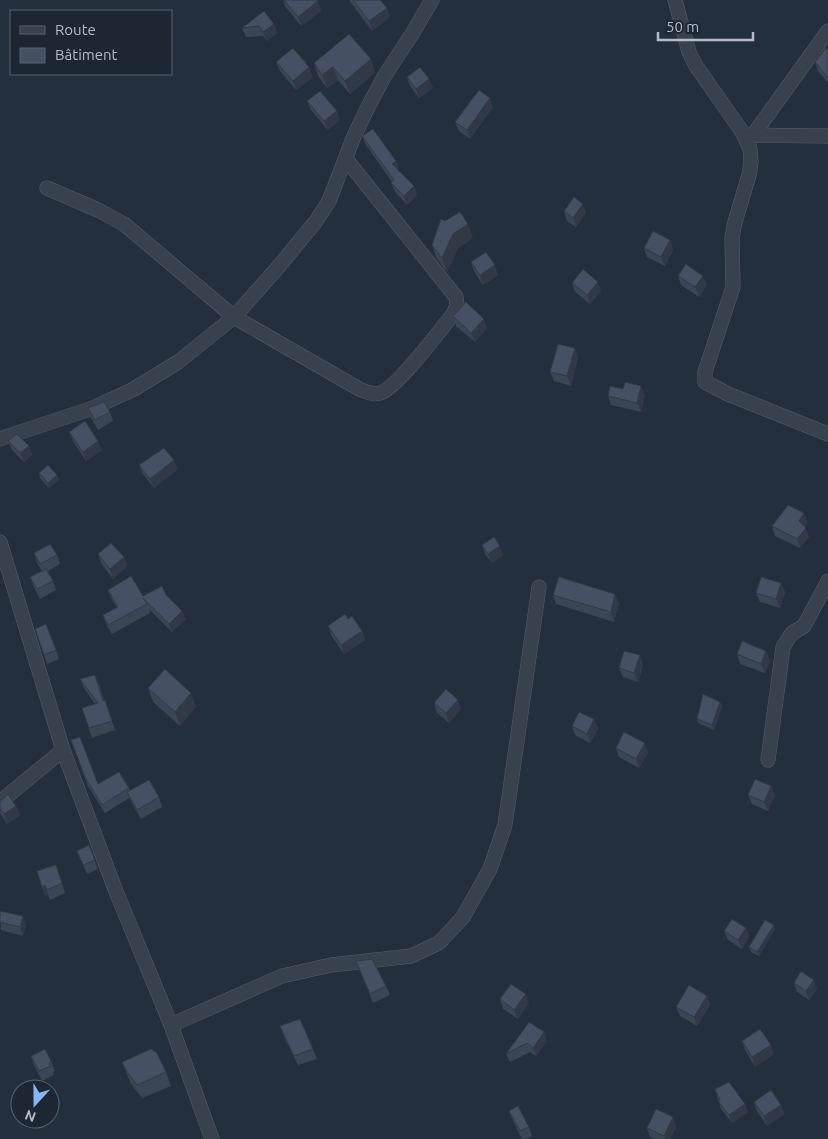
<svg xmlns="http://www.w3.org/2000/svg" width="828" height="1139" font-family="Ubuntu,sans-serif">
<rect width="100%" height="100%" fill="#242f3e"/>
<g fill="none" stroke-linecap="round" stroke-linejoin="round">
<defs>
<g id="minor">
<polyline points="675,0 689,52 696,66 743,133 750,149 751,162 749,175 735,222 732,238 733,287 705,372 705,382 728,394 828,434"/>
<polyline points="752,135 828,136"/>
<polyline points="748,142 828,31"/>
<path d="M47 188 98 210 124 224 234 317 361 390C367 392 374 395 380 393 396 389 441 329 454 313L457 305 456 297 346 159"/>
<polyline points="0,439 93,408 134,389 178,362 234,317 280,265 316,221 329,201 354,136 369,105 385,75 412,34 432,0"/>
<polyline points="0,542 63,750 115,889 171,1025 212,1139"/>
<polyline points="768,760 783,647 792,633 804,626 828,581"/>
<polyline points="0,802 63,750"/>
<polyline points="171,1025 282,976 331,965 411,956 439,943 463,917 490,869 505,825 539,587"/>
</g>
</defs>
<use href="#minor" stroke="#565f6c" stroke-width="15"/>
<use href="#minor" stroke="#38414e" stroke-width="14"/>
</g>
<g fill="#3b4654">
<polygon points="283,0 317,0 321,11 301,26 285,6"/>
<polygon points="349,0 380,0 390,17 372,31"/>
<polygon points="274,24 277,33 267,41 263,36 246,37 242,28"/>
<polygon points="828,50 828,83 818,71 815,62"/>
<polygon points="276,62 313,77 296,90 280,71"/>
<polygon points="314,63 375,72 350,94 338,80 327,88 318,76"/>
<polygon points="407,77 429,79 433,88 419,98 410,86"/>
<polygon points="307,101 340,120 328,130 311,110"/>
<polygon points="493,107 470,139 459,131 455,122"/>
<polygon points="362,136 396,161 399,170 399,171 417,195 407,205 395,192 391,183 392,182 366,145"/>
<polygon points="564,211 586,213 576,227 567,221"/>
<polygon points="473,238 458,248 447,272 437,259 432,245"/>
<polygon points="670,240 673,250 665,266 647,257 644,248"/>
<polygon points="471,262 498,275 483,285 474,271"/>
<polygon points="678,276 707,285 699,297 681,285"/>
<polygon points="572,283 601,291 590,304 575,292"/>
<polygon points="453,316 487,328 475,342 456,326"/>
<polygon points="578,358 571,386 554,381 550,372"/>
<polygon points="645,395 641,412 611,405 608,396"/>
<polygon points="88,408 110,412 113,421 98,430 91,418"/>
<polygon points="69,432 102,450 86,461 73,441"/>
<polygon points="8,441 29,446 32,455 24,462 12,450"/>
<polygon points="139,465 178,469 154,488 143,474"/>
<polygon points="39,473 59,480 49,488 40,478"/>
<polygon points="804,513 807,522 805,526 809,537 800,548 775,536 772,526"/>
<polygon points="482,545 503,555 492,563 485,554"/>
<polygon points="34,553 57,555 60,564 48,571 53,581 56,590 40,599 34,587 30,577 42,571 37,563"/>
<polygon points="98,554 124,557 127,566 113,579 101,563"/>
<polygon points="781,583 785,592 780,608 760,602 756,593"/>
<polygon points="108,590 143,596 166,595 186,619 172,632 149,609 150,613 112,634 106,624 103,615 117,608 111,598"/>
<polygon points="553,595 619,603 614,622 556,604"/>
<polygon points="348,619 362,631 365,640 344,654 331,635 328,626"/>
<polygon points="56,650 59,659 47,664 44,655"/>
<polygon points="766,651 770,661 765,673 740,664 737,654"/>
<polygon points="643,665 638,682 623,677 619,668"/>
<polygon points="80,679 99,684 104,701 105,700 115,730 92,738 82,708 95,704 84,688"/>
<polygon points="148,688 196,707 180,726 153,702"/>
<polygon points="720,702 722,706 714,730 698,723 697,719"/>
<polygon points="434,703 461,709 449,723 437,713"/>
<polygon points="594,719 598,729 590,743 575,735 572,726"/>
<polygon points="71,740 98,784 129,788 130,791 159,797 162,807 141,819 129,798 105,813 88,786"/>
<polygon points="616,748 648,753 639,768 619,757"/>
<polygon points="771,786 775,795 768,811 752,804 748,795"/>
<polygon points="0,800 2,800 16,806 20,815 7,824 0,813"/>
<polygon points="89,845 98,869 87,874 77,851"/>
<polygon points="56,865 65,893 50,900 48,895 45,896 37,871"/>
<polygon points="0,911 26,925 23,936 1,930"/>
<polygon points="774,925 775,929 759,956 751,952 749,947"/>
<polygon points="746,928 749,937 742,949 728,940 724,931"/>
<polygon points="356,961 386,986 390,995 373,1003"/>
<polygon points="794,983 817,989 809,1000 797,992"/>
<polygon points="707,996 710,1005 697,1026 680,1016 676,1007"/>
<polygon points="500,999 529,1003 518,1019 503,1009"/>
<polygon points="280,1026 313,1049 317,1059 298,1065 283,1035"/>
<polygon points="544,1032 547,1041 536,1056 530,1052 510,1062 506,1054"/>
<polygon points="742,1041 774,1054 755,1067 745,1050"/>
<polygon points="31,1056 51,1061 55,1071 53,1072 54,1075 42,1081 34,1065"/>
<polygon points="122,1062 166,1072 171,1086 142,1098 131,1084"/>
<polygon points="715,1089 748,1112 732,1123 721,1109"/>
<polygon points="754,1102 781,1105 784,1114 767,1126 757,1111"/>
<polygon points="509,1111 529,1127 532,1136 527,1139 522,1139 513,1121"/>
<polygon points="673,1117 676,1127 670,1139 654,1139 650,1137 647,1128"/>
</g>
<g fill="#303945">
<polygon points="318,1 321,11 301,26 298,17"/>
<polygon points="387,8 390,17 372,31 369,21"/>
<polygon points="274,24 277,33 267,41 263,32"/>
<polygon points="371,59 375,72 350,94 345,81"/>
<polygon points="309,67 313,77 296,90 293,81"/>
<polygon points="333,67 338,80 327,88 322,75"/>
<polygon points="429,79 433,88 419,98 416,89"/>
<polygon points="490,98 493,107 470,139 467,130"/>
<polygon points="337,111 340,120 328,130 324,121"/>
<polygon points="396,161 399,170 395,173 392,164"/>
<polygon points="414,186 417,195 407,205 404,196"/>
<polygon points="583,204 586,213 576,227 573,218"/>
<polygon points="468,224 473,238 458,248 447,272 442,258 453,234"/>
<polygon points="670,240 673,250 665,266 661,257"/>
<polygon points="495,265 498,275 483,285 480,275"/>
<polygon points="703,276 707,285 699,297 695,287"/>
<polygon points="598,282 601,291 590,304 587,295"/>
<polygon points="484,319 487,328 475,342 471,333"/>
<polygon points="575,348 578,358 571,386 567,376"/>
<polygon points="641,386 645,395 641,412 637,403"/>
<polygon points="98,441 102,450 86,461 83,452"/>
<polygon points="29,446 32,455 24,462 20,453"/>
<polygon points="174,460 178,469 154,488 150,479"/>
<polygon points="57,475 59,480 49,488 48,483"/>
<polygon points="804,513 807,522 802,530 799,521"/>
<polygon points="806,528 809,537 800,548 797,539"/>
<polygon points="500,546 503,555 492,563 488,554"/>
<polygon points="124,557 127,566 113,579 110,569"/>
<polygon points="781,583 785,592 780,608 776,599"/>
<polygon points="615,594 619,603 614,622 611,612"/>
<polygon points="182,611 186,619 172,632 169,624"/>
<polygon points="362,631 365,640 344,654 341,645"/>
<polygon points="766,651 770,661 765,673 761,664"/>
<polygon points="640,655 643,665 638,682 634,673"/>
<polygon points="191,693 196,707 180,726 175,712"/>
<polygon points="458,700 461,709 449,723 446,713"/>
<polygon points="720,702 722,706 714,730 712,725"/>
<polygon points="594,719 598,729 590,743 587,734"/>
<polygon points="645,743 648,753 639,768 636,759"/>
<polygon points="771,786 775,795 768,811 764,802"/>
<polygon points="16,806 20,815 7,824 4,814"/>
<polygon points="45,885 48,895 45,896 42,887"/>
<polygon points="23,916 26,925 23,936 20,927"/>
<polygon points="774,925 775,929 759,956 757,952"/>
<polygon points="746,928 749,937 742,949 738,940"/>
<polygon points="814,980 817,989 809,1000 806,991"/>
<polygon points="526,994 529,1003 518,1019 514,1010"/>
<polygon points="707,996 710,1005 697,1026 694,1017"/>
<polygon points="544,1032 547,1041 536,1056 533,1048"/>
<polygon points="771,1045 774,1054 755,1067 752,1057"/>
<polygon points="745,1104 748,1112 732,1123 729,1115"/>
<polygon points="781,1105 784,1114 767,1126 764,1116"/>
<polygon points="673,1117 676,1127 670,1139 665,1139 664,1136"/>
</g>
<g fill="#455162" stroke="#303945">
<polygon points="284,0 317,0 318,1 298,17"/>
<polygon points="353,0 380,0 387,8 369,21"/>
<polygon points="264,11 274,24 263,32 259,26 242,28"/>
<polygon points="349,34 371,59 345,81 333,67 322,75 314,63"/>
<polygon points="293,48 309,67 293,81 276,62"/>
<polygon points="826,48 828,50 828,78 815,62"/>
<polygon points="420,67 429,79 416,89 407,77"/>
<polygon points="479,90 490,98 467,130 455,122"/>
<polygon points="320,91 337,111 324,121 307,101"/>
<polygon points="373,129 396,161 392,164 414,186 404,196 391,183 394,180 362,136"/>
<polygon points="574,197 583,204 573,218 564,211"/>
<polygon points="460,212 468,224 453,234 442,258 432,245 441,219 445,221"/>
<polygon points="653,231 670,240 661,257 644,248"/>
<polygon points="486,252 495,265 480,275 471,262"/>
<polygon points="686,264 703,276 695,287 678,276"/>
<polygon points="583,269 598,282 587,295 572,283"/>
<polygon points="466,302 484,319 471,333 453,316"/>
<polygon points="558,344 575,348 567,376 550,372"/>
<polygon points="625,382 641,386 637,403 608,396 610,386 623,389"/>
<polygon points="104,402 110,412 95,420 88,408"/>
<polygon points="85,421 98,441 83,452 69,432"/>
<polygon points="17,434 29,446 20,453 8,441"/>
<polygon points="164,448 174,460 150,479 139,465"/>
<polygon points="48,465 57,475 48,483 39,473"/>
<polygon points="788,505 804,513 799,521 806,528 797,539 772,526"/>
<polygon points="494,537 500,546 488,554 482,545"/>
<polygon points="111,543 124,557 110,569 98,554"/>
<polygon points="50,544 57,555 40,564 34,553"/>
<polygon points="46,569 53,581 37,589 30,577"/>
<polygon points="131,576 143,596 162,586 166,595 182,611 169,624 143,598 147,604 108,625 103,615 118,607 108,590"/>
<polygon points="559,577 615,594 611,612 553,595"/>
<polygon points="761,577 781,583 776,599 756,593"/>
<polygon points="345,614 348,619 352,616 362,631 341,645 328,626"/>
<polygon points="46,624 56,650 44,655 35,629"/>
<polygon points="742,641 766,651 761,664 737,654"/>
<polygon points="624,651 640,655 634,673 619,668"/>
<polygon points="165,669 191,693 175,712 148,688"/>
<polygon points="95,675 103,701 105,700 112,721 89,728 82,708 98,703 80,679"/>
<polygon points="446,689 458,700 446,713 434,703"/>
<polygon points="703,694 720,702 712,725 697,719"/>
<polygon points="579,712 594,719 587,734 572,726"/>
<polygon points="624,732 645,743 636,759 616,748"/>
<polygon points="80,737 98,784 119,772 129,788 102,805 85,777 71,740"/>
<polygon points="755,779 771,786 764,802 748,795"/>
<polygon points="149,780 159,797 137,810 127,792"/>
<polygon points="8,794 16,806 4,814 0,809 0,800 2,800"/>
<polygon points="89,845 95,860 83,865 77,851"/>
<polygon points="56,865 62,883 47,890 45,885 42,887 37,871"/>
<polygon points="0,911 23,916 20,927 0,922"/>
<polygon points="732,919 746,928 738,940 724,931"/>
<polygon points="765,920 774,925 757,952 749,947"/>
<polygon points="372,959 386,986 370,994 356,961"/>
<polygon points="801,971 814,980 806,991 794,983"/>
<polygon points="511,984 526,994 514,1010 500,999"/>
<polygon points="689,985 707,996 694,1017 676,1007"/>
<polygon points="300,1019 313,1049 294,1056 280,1026"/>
<polygon points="529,1022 544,1032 533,1048 527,1043 506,1054"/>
<polygon points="760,1029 771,1045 752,1057 742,1041"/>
<polygon points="45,1049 51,1061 49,1063 51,1066 39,1071 31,1056"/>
<polygon points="151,1049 157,1053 166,1072 137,1085 126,1070 122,1062"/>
<polygon points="729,1082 745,1104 729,1115 718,1101 720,1100 715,1089"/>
<polygon points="771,1090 781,1105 764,1116 754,1102"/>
<polygon points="518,1106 529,1127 520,1131 509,1111"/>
<polygon points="656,1109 673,1117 664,1136 647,1128"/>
</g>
<rect x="10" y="10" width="162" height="65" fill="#1d2633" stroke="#59626f"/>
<rect x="20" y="26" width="25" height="8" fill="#38414e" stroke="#59626f"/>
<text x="55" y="35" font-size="15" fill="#b4bcc9">Route</text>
<rect x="20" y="48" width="25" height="15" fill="#455162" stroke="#59626f"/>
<text x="55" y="60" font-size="15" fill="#b4bcc9">Bâtiment</text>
<g transform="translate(35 1104) rotate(201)"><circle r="24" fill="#1d2633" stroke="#59626f"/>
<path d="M0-4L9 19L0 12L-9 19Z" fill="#8ab4f8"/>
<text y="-8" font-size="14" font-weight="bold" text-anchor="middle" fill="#b4bcc9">N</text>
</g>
<path d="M658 32v8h95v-8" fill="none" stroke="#b4bcc9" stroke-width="2.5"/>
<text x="666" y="32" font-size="15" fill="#b4bcc9" stroke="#1d2633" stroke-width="4" paint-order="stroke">50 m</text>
</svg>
